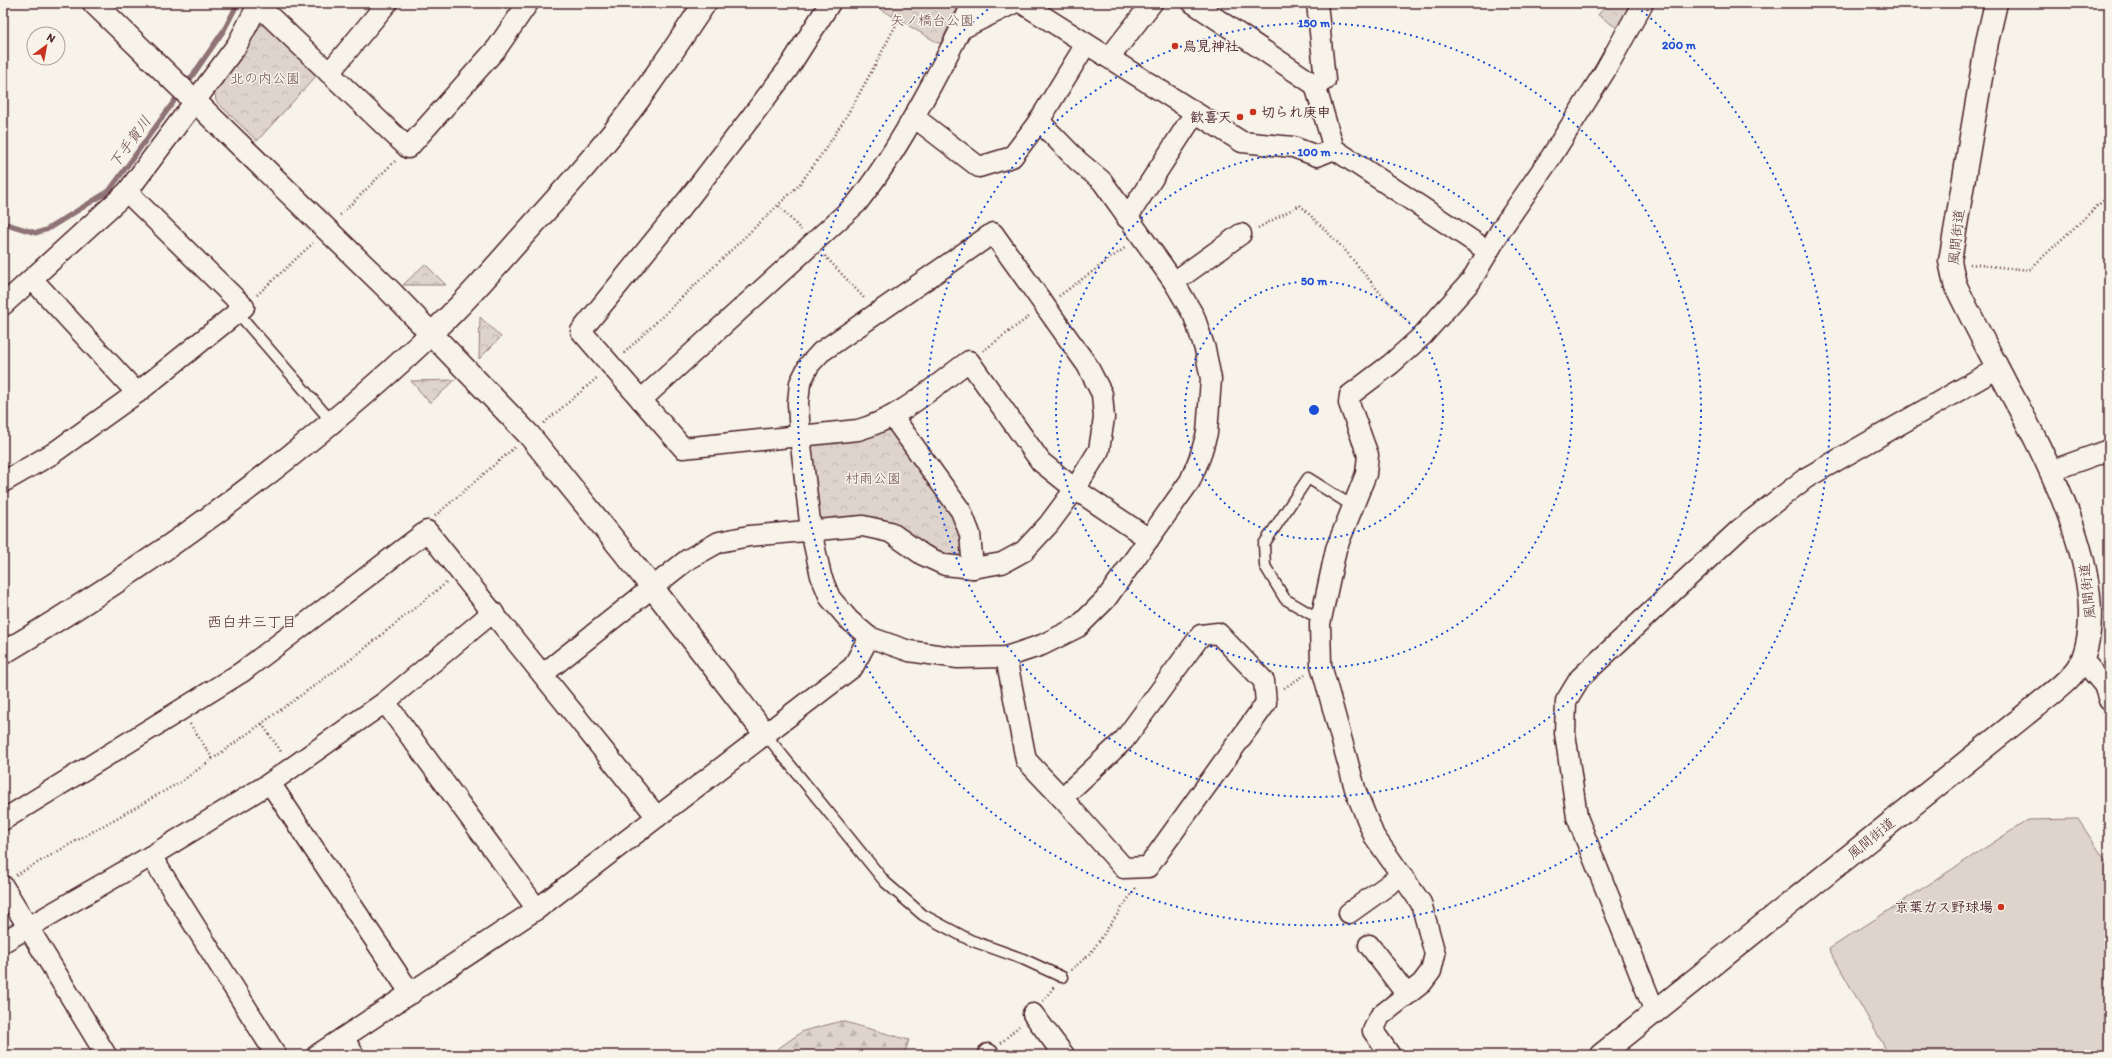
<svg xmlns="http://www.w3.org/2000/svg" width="2112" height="1058" font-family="Itim,'Klee One',sans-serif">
<defs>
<pattern id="forest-firs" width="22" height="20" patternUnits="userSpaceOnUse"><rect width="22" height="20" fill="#ded4cc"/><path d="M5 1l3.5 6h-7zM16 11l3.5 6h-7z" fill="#c0b6af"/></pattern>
<pattern id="park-crowns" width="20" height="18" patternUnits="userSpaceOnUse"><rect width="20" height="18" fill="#ded4cc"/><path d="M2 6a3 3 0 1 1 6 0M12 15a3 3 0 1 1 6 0" fill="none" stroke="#c0b6af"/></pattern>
</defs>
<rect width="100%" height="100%" fill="#f7f3e8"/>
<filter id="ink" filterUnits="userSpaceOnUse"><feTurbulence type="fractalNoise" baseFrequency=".025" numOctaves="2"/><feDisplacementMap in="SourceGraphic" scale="8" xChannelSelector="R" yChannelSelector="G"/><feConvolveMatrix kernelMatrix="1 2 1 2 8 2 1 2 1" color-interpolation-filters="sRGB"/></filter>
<g filter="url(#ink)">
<polygon fill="#ded4cc" stroke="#947a7c" points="2078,819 2109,866 2109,1055 1889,1055 1829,949 2028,820"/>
<polygon fill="url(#forest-firs)" stroke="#947a7c" points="842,1021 909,1040 904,1055 769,1055 803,1031"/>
<g fill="url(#park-crowns)" stroke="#947a7c">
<polygon points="870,3 960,3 940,44"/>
<polygon points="1608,3 1633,3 1617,28 1598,15"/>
<polygon points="267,25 318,74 257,141 216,101 214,87 254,26"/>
<polygon points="425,264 446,285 403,285"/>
<polygon points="480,317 501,337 479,359"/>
<polygon points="455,380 430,403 411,381"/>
<polygon points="882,428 895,432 952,511 959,530 962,551 950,563 884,527 827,522 816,515 807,454 816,441"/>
</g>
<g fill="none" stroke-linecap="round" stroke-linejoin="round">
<g stroke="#8e7275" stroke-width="5">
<polyline points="186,85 224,30 238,3"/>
<polyline points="3,223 36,233 48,229 46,230 109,191 180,93"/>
</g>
<defs>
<g id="lane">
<polyline points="237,312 332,422"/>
<polyline points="1321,620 1285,599 1265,566 1264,544 1308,478 1354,507"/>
<polyline points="766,735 885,882 923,915 970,940 1023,959 1062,977"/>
</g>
<g id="street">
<path d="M830 3 788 69 689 198 581 331 683 448 858 430C901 418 934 386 969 361L1041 462 1075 489 1149 539"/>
<polyline points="1022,3 1242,142 1293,147 1317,156 1334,149"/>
<polyline points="1193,3 1315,85 1334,149 1488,251"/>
<polyline points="258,5 408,148 497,48 528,3"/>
<polyline points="961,29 1014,3"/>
<polyline points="1109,58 1152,3"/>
<polyline points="329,73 387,3"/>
<polyline points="1315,85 1325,80 1317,3"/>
<polyline points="914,117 979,167 1012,157 1039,121 1086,44"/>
<polyline points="1127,218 1195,113"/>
<polyline points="32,279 137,393"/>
<polyline points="1174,282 1241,234"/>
<polyline points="3,305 127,192 237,45 259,3"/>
<path d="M641 400 857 203C887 165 910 125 933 82 947 56 961 31 972 3"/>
<polyline points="893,417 961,511 970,534 973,568"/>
<polyline points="2053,470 2109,450"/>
<polyline points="3,482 52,454 137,393 244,307 127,192"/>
<polygon points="1218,633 1264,681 1266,703 1148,867 1124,868 1062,798 1124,740 1201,635"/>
<polyline points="1006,657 1026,760 1062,798"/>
<polyline points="2082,659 2104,685 2109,700"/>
<polyline points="543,674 687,560 719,542 749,536 863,526 890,532 923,555 945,565 973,568 1002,563 1024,551 1049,524 1075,489 1099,450 1104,418 1102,394 1087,365 993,233 821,352 809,365 800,383 798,403 800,436 811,531 821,576 830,598 849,620 869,637 909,651 958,658 1006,657 1042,645 1078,627 1106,599 1190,481 1200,457 1207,433 1211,379 1205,349 1194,316 1174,282 1102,181 1078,161 1039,121"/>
<polyline points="385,702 537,909"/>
<polyline points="270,783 411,994"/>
<polyline points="3,820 242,672 427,531 657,817"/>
<polyline points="151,856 276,1055"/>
<polyline points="3,886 106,1055"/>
<polyline points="1349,913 1402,875"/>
<polyline points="3,942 151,856 270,783 385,702 493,612"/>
<polyline points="1369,945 1407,995"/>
<polyline points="1655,1012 1577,817 1565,733 1566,701 1580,678 1740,529 1806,478 1998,368"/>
<polyline points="1033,1014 1064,1055"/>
<polyline points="343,1038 354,1055"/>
<polyline points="988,1054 989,1055"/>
<polyline points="317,1055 537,909 853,667 869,637"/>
<polyline points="1390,1055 1373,1031 1380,1016 1422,983 1431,971 1435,954 1421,903 1374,836 1356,792 1321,665 1320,624 1336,549 1366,474 1368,455 1349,403 1350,395 1391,364 1422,336 1471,281 1502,228 1551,157 1605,71 1643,3"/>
</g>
<g id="secondary">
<polyline points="94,3 390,291 530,436 652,587 766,735"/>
<path d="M3 653C156 562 301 457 430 335 462 305 491 272 520 239 561 194 603 148 639 99 662 67 684 35 705 3"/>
<path d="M1601 1055 2035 707C2051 693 2074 679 2083 658 2112 579 2044 453 2006 384 1989 351 1971 318 1955 284L1950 261 1987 42 1996 3"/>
</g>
</defs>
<use href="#lane" stroke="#4a1f2b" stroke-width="13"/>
<use href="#street" stroke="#4a1f2b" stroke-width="23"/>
<use href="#secondary" stroke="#4a1f2b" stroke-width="25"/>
<g stroke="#4a1f2b" stroke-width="2.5" stroke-dasharray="1 3" stroke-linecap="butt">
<polyline points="779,206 801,230"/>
<polyline points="340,215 395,161"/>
<polyline points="1258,228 1300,205 1344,249 1381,294 1409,323"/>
<polyline points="825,256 865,299"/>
<polyline points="1970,264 2029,270 2109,195"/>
<polyline points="257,295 313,243"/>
<polyline points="1059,296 1126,247"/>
<polyline points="983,351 1030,316"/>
<path d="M624 353 798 186C841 132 869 77 900 17"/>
<polyline points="544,423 598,377"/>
<polyline points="435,516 515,447"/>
<polyline points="1284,688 1305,675"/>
<polyline points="190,724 213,759"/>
<polyline points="262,724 282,753"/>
<polyline points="16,875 182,781 354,657 446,583"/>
<polyline points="1071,970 1090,954 1137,886"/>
<polyline points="1043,1001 1054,987"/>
<polyline points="1001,1043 1019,1026"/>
</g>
<use href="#lane" stroke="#f7f3e8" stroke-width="10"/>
<use href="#street" stroke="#f7f3e8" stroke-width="20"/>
<use href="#secondary" stroke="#f7f3e8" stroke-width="22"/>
</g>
</g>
<g fill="none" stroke="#1d4ed8" stroke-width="2" stroke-dasharray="2 4">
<circle cx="1314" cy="410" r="129"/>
<circle cx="1314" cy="410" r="258"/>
<circle cx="1314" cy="410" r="387"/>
<path d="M1632 3A516 516 0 1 1 996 3"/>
</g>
<g fill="#c8321e" stroke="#f7f3e8" stroke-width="1.5">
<circle cx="1175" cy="46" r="4"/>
<circle cx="1253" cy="112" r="4"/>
<circle cx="1240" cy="117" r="4"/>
<circle cx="2001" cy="907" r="4"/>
</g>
<g text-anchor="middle" stroke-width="3" stroke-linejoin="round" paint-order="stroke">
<g font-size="14" fill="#6f4c53" stroke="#f7f3e8">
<text x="932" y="25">矢ノ橋台公園</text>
<text x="265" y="83">北の内公園</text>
<text x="873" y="483">村雨公園</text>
</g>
<g font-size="14" font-weight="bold" fill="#4a1f2b" stroke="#f7f3e8" text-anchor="start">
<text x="1183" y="51">鳥見神社</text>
<text x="1261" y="117">切られ庚申</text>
<text x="1232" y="122" text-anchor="end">歓喜天</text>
<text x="1993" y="912" text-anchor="end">京葉ガス野球場</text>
</g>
<g font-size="14" fill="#4a1f2b" stroke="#f7f3e8">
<text transform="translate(1956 237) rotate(-84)" y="5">風間街道</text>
<text transform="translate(2087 591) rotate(-96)" y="5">風間街道</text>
<text transform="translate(1871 838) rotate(-39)" y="5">風間街道</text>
</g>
<g font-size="15" font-style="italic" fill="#6c4950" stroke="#f7f3e8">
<text transform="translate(130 142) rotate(-54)" y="5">下手賀川</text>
</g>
<g font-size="15" fill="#4a1f2b" stroke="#f7f3e8">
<text x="252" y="627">西白井三丁目</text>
</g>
</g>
<circle cx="1314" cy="410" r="6" fill="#1d4ed8" stroke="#f7f3e8" stroke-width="2"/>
<g font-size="12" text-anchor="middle" font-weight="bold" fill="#1d4ed8" stroke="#f7f3e8" stroke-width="3" stroke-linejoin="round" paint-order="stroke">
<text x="1314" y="27">150 m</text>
<text x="1679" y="49">200 m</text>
<text x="1314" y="156">100 m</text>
<text x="1314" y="285">50 m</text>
</g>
<rect width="2112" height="1058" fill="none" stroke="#f7f3e8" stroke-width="16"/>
<rect x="8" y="8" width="2096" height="1042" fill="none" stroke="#4a1f2b" stroke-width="1.5" filter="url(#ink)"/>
<g transform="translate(46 46) rotate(32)"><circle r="19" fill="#f7f3e8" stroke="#b29e9c"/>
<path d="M0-3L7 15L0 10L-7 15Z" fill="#c8321e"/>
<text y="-6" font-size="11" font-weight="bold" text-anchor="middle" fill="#4a1f2b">N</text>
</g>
</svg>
